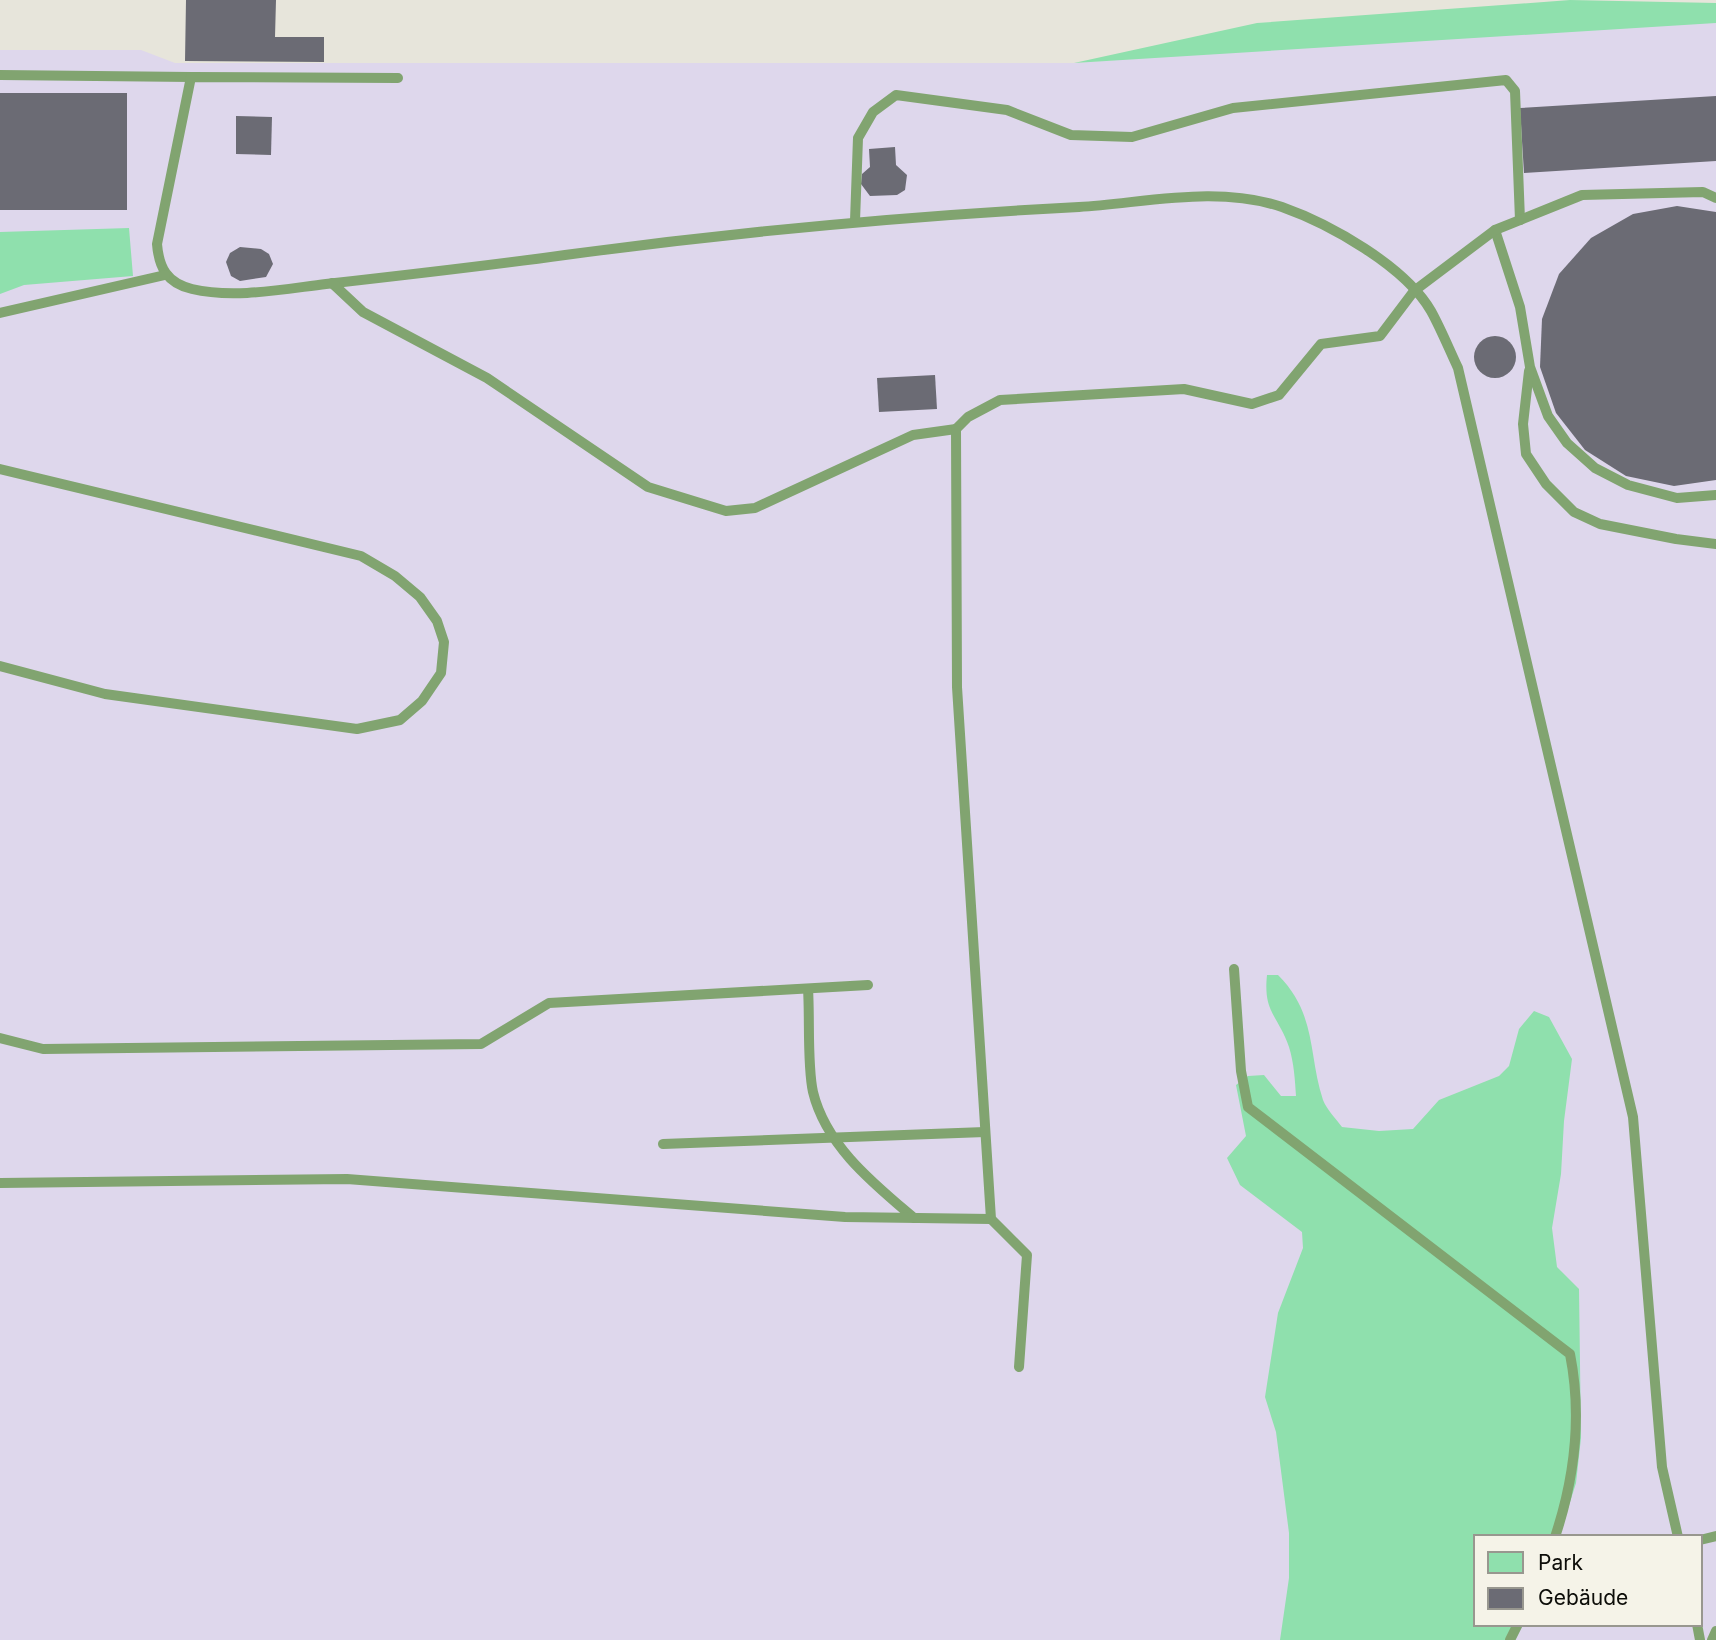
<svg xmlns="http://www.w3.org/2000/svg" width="1716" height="1640" font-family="Inter,sans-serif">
<rect width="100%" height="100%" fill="#e7e5db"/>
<path fill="#ded7ec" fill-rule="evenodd" d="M1716 17V1640H0V50H141L175 63H1074ZM1476 1537H1700V1624H1476Z"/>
<g fill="#8fe0ad">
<polygon points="1570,0 1716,3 1716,23 1074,63 1257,23"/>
<polygon points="129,228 133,276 24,285 0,294 0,232"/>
<path d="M1267 975H1278C1317 1014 1308 1054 1323 1100 1327 1110 1336 1119 1342 1127L1379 1131 1413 1129 1439 1100 1499 1076 1509 1066 1519 1029 1534 1011 1549 1017 1572 1059 1564 1121 1561 1174 1552 1228 1557 1267 1579 1289 1581 1438 1576 1483 1559 1537H1476V1624H1523L1515 1640H1280L1289 1578V1533L1276 1432 1265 1397 1278 1313 1303 1248 1302 1232 1240 1185 1227 1158 1246 1136 1236 1085 1248 1076 1264 1075 1281 1096H1296C1295 1080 1294 1063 1289 1047 1278 1015 1263 1013 1267 975Z"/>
</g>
<g fill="#6b6b74">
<polygon points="186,0 276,0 275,37 324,37 324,62 185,61"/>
<rect x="0" y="93" width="127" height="117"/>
<polygon points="1716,96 1716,161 1524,173 1520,108"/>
<polygon points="236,116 272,117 271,155 236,154"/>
<polygon points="895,147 896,165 907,175 905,190 897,195 870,196 861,184 862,174 870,167 869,149"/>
<polygon points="1677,206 1716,212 1716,480 1674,486 1626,476 1585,450 1556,413 1540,367 1542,319 1559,274 1591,238 1633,214"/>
<polygon points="240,247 261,249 269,254 273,264 266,277 240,281 231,276 226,262 230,253"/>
<circle cx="1495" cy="357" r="21"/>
<polygon points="935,375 937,409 879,412 877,378"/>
</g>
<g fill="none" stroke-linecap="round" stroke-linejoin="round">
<g stroke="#81a470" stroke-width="10">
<polyline points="0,75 191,77"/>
<path d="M398 78 191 77 157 244C159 268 167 283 192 289 234 299 284 289 326 284 406 275 485 266 565 255 736 232 906 216 1079 207 1145 203 1217 185 1282 207 1330 224 1405 266 1431 311 1441 329 1449 349 1458 368L1633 1117 1662 1467 1678 1537"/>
<polyline points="855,221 858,138 873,112 896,95 1007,110 1071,135 1132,137 1233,108 1506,80 1515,91 1520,220"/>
<polyline points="1495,230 1520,307 1530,367 1548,416 1567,443 1595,468 1628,485 1677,498 1716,495"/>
<polyline points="332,283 363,312 487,378 648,487 726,511 755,508 913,435 956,429"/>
<polyline points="0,313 165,275"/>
<polyline points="1529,371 1523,424 1526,454 1546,484 1574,512 1600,524 1676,539 1716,544"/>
<polyline points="0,469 361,556 395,576 420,597 437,621 444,642 441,673 422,701 400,720 357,729 105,694 0,666"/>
<path d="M1234 969 1241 1071 1248 1107 1570 1354C1582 1415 1575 1477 1555 1537"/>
<path d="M808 989C810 1018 807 1065 813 1092 826 1146 874 1184 914 1218"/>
<polyline points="0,1038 43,1049 481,1044 549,1003 868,985"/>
<polyline points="663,1144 985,1132"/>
<polyline points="0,1183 347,1179 845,1217 991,1219"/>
<polyline points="1019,1367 1027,1255 991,1219 957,687 956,429 968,417 1000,400 1184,389 1252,404 1279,395 1321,344 1380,336 1414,291 1495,230 1582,195 1703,192 1716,198"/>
<polyline points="1700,1540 1716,1536"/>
<polyline points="1697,1624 1700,1640"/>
<polyline points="1510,1640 1518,1624"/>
<polyline points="1712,1640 1716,1631"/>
</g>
</g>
<rect x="1474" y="1535" width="228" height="91" fill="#f5f3e8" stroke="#98978f" stroke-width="2"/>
<rect x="1488" y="1552" width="35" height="21" fill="#8fe0ad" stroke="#98978f" stroke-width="2"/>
<text x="1538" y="1570" font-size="21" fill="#0d0d09">Park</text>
<rect x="1488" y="1588" width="35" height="21" fill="#6b6b74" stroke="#98978f" stroke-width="2"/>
<text x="1538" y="1605" font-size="21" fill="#0d0d09">Gebäude</text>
</svg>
